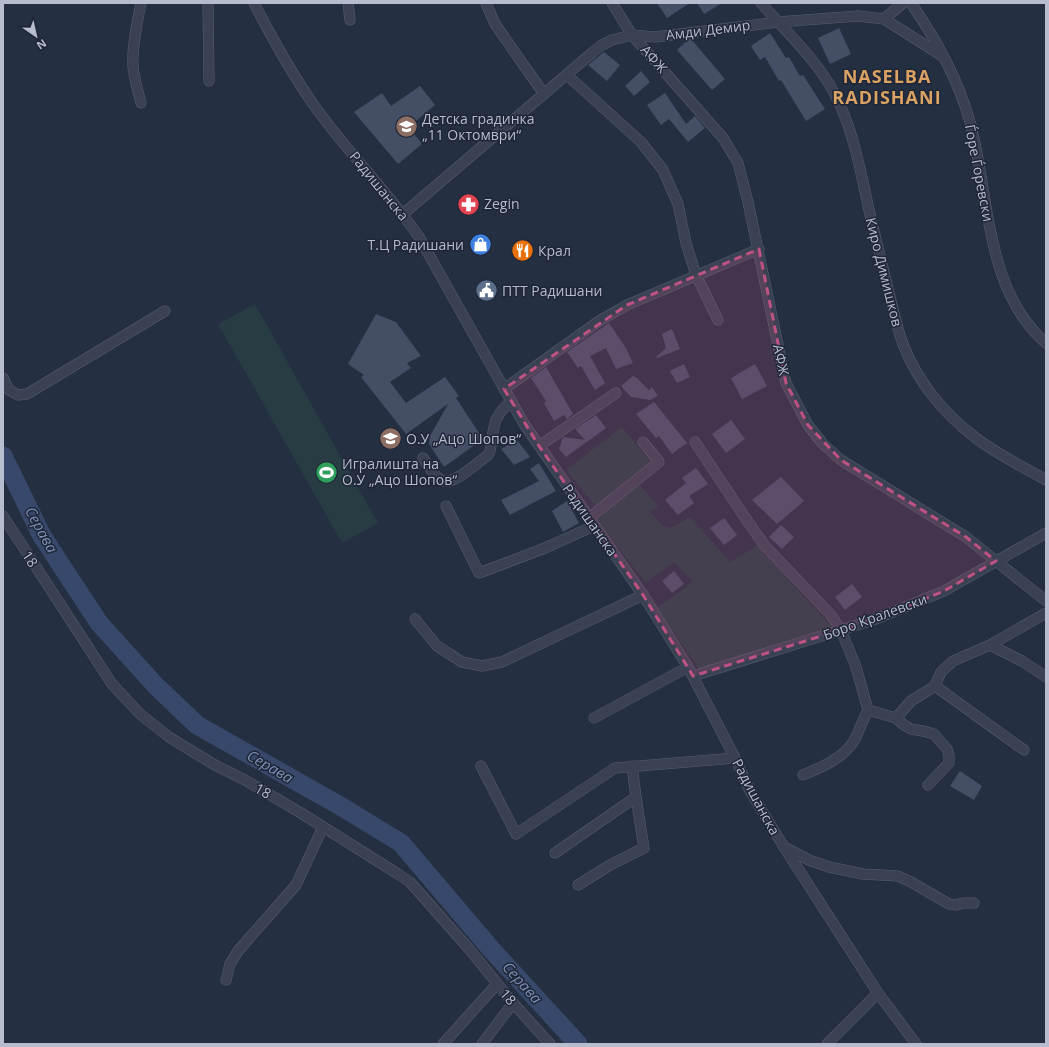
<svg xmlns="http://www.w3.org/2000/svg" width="1049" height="1047" font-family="'Open Sans',sans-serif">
<rect width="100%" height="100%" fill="#252f42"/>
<g fill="#273d43">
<polygon points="255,304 378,523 342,543 218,324"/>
<polygon points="622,427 651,463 597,508 566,470"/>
<polygon points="638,483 658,506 650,512 663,526 671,528 690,517 730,562 757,546 832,627 699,669 657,608 693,582 674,562 646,583 596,520"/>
</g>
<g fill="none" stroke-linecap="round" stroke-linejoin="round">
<polyline stroke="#38486a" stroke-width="19" points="3,456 42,536 99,623 156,686 197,725 342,807 401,843 491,949 578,1044"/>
</g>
<g fill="#444e65">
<polygon points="657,3 690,3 667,18"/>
<polygon points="697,3 722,3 704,14"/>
<polygon points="839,28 851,54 830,64 818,38"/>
<polygon points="770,33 786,58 789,57 800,76 803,75 825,109 806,121 781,80 779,81 765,57 760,60 751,46"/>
<polygon points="689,39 691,39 725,79 712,90 677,50"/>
<polygon points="604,52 620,65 607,81 588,65"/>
<polygon points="641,71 650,82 634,96 625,86"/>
<polygon points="420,86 435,105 409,127 422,144 398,164 354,112 382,93 391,106"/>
<polygon points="665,93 686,124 695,116 705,128 688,142 669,119 661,125 647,105"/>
<polygon points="376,314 396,322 421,356 407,363 411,368 390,382 406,403 445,377 459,396 456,398 483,439 444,467 429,444 430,436 448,404 406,434 361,377 364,375 348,364"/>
<polygon points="609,323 626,348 633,363 616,369 606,348 590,356 605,383 595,390 581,366 578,368 567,352"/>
<polygon points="672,329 680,349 657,358 656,357 666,348 662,334"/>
<polygon points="684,364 690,377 677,383 670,371"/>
<polygon points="755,364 767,386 742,399 731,378"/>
<polygon points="546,367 573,414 567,419 564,415 554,421 544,403 546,401 531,378"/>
<polygon points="633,376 637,378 649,390 652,387 658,396 650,400 631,397 621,386"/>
<polygon points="654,402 687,443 672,454 659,436 656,438 636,414"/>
<polygon points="596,415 606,428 566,457 559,449 563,437 585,440 575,429"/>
<polygon points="731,420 745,439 726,453 712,434"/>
<polygon points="517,440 530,457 514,465 501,449"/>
<polygon points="539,463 556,491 510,515 501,500 539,481 530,469"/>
<polygon points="696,468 708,484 689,496 694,503 678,515 665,500 686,483 682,478"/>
<polygon points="781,477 804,501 777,524 752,500"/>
<polygon points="567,501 579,523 563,532 552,511"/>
<polygon points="724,518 737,535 724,545 710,528"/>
<polygon points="781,525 794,537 782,549 769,537"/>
<polygon points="674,571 684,584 672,593 662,581"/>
<polygon points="852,584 862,597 845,610 835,597"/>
<polygon points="960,771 982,786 974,800 950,786"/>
</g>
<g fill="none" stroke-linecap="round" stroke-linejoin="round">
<defs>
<g id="minor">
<path d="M141 3C137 23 132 46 133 66 134 79 138 91 141 103"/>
<polyline points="208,3 209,81"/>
<path d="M254 3C271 36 290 70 311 101 344 149 386 189 419 237L524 424 643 595 688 667 735 758 750 791 784 847 878 993 916 1044"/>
<polyline points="348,3 350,20"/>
<polyline points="486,3 495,24 544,94"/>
<polyline points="612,3 632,35 723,138 738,163 748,202 786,383 808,425 823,444 841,460 966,537 1046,601"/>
<path d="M761 3C789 35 823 65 840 105 855 138 861 174 869 210 874 232 880 254 885 277 891 299 895 322 903 344 917 381 944 414 976 438 998 455 1022 466 1046 480"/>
<path d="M911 3C936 39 958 79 970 122 990 194 984 290 1046 343"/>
<polyline points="884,19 903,3"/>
<polyline points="567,75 641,142 663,170 678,204 686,243 696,275 718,320"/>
<polyline points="403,214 593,52 602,45 612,40 632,35 655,37 778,22 858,16 884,19 944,57"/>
<polyline points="3,378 9,390 18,395 27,394 165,311"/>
<polyline points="504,389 599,321 627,305 759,249"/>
<polyline points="695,442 746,519 765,546 830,614 841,630 856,667 868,710 896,718 904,725 911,729 923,731 934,734 947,749 949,755 949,763 928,785"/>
<polyline points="539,446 616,393"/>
<path d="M423 458C428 465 433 475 441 480 453 487 478 462 488 455L490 451C494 430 492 415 511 402"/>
<polyline points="446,506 479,573 545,548 594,526"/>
<polyline points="3,516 112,684 140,714 169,737 213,764 243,779 301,813 398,874 410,882 470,950 513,1003 550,1044"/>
<polyline points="589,518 659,462 643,442"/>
<polyline points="415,619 437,646 462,662 482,666 502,662 643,595"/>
<polyline points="990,645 1022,661 1046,677"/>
<polyline points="693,676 876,619 944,591 1046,533"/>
<polyline points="935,686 941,672 953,661 990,645 1046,613"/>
<polyline points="594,718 688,667"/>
<polyline points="896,718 911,701 935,686 1024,750"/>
<polyline points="481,766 516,834 615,768 735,758"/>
<path d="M803 775C822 767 842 759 854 741 859 731 863 720 868 710"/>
<polyline points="784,847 809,860 829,867 863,874 898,876 911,882 949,904 957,905 963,903 974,903"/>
<polyline points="555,853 636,797"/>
<polyline points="578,885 610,865 644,848 636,797 632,766"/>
<polyline points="226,980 230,964 238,951 296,885 323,827"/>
<polyline points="443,1044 497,984"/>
<polyline points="482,1044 513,1003"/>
<polyline points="827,1044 878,993"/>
</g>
</defs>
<use href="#minor" stroke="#575f6f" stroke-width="11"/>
<use href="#minor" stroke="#394152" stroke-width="10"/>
</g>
<path fill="#be5283" fill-opacity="0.2" stroke="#be5283" stroke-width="3" stroke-dasharray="8 5" stroke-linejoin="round" d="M759 249 786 383 808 425 841 460 966 537 996 561 944 591 876 619 693 676 643 595 539 446 504 389 627 305Z"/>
<defs>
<symbol id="school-disc" viewBox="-11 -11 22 22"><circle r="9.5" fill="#8d6e63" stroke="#1e2637"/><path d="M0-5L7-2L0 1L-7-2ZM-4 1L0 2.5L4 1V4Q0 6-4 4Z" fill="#fff"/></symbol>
<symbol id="pharmacy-disc" viewBox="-11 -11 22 22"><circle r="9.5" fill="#e0444e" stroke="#1e2637"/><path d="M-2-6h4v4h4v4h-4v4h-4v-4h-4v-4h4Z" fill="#fff"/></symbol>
<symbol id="shop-disc" viewBox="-11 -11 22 22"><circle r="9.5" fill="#3f7fe0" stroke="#1e2637"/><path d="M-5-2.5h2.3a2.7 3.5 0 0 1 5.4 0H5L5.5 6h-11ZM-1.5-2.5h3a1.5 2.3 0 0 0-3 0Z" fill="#fff"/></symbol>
<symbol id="restaurant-disc" viewBox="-11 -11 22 22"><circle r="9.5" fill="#e8710a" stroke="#1e2637"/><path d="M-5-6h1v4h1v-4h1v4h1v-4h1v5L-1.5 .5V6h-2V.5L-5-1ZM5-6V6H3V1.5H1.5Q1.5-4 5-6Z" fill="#fff"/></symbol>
<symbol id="civic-disc" viewBox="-11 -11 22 22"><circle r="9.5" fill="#5c6f8a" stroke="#1e2637"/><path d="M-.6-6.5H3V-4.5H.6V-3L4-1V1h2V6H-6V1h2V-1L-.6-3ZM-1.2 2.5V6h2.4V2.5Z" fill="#fff"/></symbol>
<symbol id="stadium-disc" viewBox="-11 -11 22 22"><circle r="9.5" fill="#2e9e5b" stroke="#1e2637"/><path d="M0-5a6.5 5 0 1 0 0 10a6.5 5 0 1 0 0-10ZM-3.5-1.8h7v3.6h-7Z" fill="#fff"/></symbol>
</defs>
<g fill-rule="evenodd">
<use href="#school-disc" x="394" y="114" width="25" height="25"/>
<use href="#pharmacy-disc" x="456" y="192" width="25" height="25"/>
<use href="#shop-disc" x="468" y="232" width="25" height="25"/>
<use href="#restaurant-disc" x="510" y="238" width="25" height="25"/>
<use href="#civic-disc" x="474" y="278" width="25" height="25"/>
<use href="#school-disc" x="378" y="426" width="25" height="25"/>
<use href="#stadium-disc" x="314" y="460" width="25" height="25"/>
</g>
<g text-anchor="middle" stroke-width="3" stroke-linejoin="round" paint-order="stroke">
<g font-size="14" fill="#b6bdcc" stroke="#1e2637">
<text transform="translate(708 30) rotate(-7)" y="5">Амди Демир</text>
<text transform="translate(654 59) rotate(48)" y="5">АФЖ</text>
<text transform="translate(979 173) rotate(79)" y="5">Ѓоре Ѓоревски</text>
<text transform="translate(379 186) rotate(51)" y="5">Радишанска</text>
<text transform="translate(884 272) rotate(76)" y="5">Киро Димишков</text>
<text transform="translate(781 360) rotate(78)" y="5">АФЖ</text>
<text transform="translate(590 520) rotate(55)" y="5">Радишанска</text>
<text transform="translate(30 559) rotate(57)" y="5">18</text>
<text transform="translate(875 617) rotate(-20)" y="5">Боро Кралевски</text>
<text transform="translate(263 791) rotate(30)" y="5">18</text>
<text transform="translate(756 797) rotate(62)" y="5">Радишанска</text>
<text transform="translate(508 997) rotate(49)" y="5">18</text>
</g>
<g font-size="14" fill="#b6bdcc" stroke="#1e2637" text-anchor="start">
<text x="422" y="124">Детска градинка<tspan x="422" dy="16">„11 Октомври“</tspan></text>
<text x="484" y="209">Zegin</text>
<text x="464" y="250" text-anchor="end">Т.Ц Радишани</text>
<text x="538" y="256">Крал</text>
<text x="502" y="296">ПТТ Радишани</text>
<text x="406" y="444">О.У „Ацо Шопов“</text>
<text x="342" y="469">Игралишта на<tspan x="342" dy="16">О.У „Ацо Шопов“</tspan></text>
</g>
<g font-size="15" font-style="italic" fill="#7c8fb4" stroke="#1e2637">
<text transform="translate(41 530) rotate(61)" y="5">Серава</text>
<text transform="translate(270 767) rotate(30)" y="5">Серава</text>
<text transform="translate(522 983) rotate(48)" y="5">Серава</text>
</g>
<g font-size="18" font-weight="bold" letter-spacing="1" fill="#daa263" stroke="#1e2637">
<text x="887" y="83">NASELBA<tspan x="887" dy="21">RADISHANI</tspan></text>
</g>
</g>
<rect width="1049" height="1047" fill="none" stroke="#b6bdcc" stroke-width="8"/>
<g transform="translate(36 36) rotate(146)" stroke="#1e2637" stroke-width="3" paint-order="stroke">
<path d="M0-3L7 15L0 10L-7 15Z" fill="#b6bdcc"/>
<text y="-6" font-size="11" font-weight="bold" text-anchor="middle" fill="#b6bdcc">N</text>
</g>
</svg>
